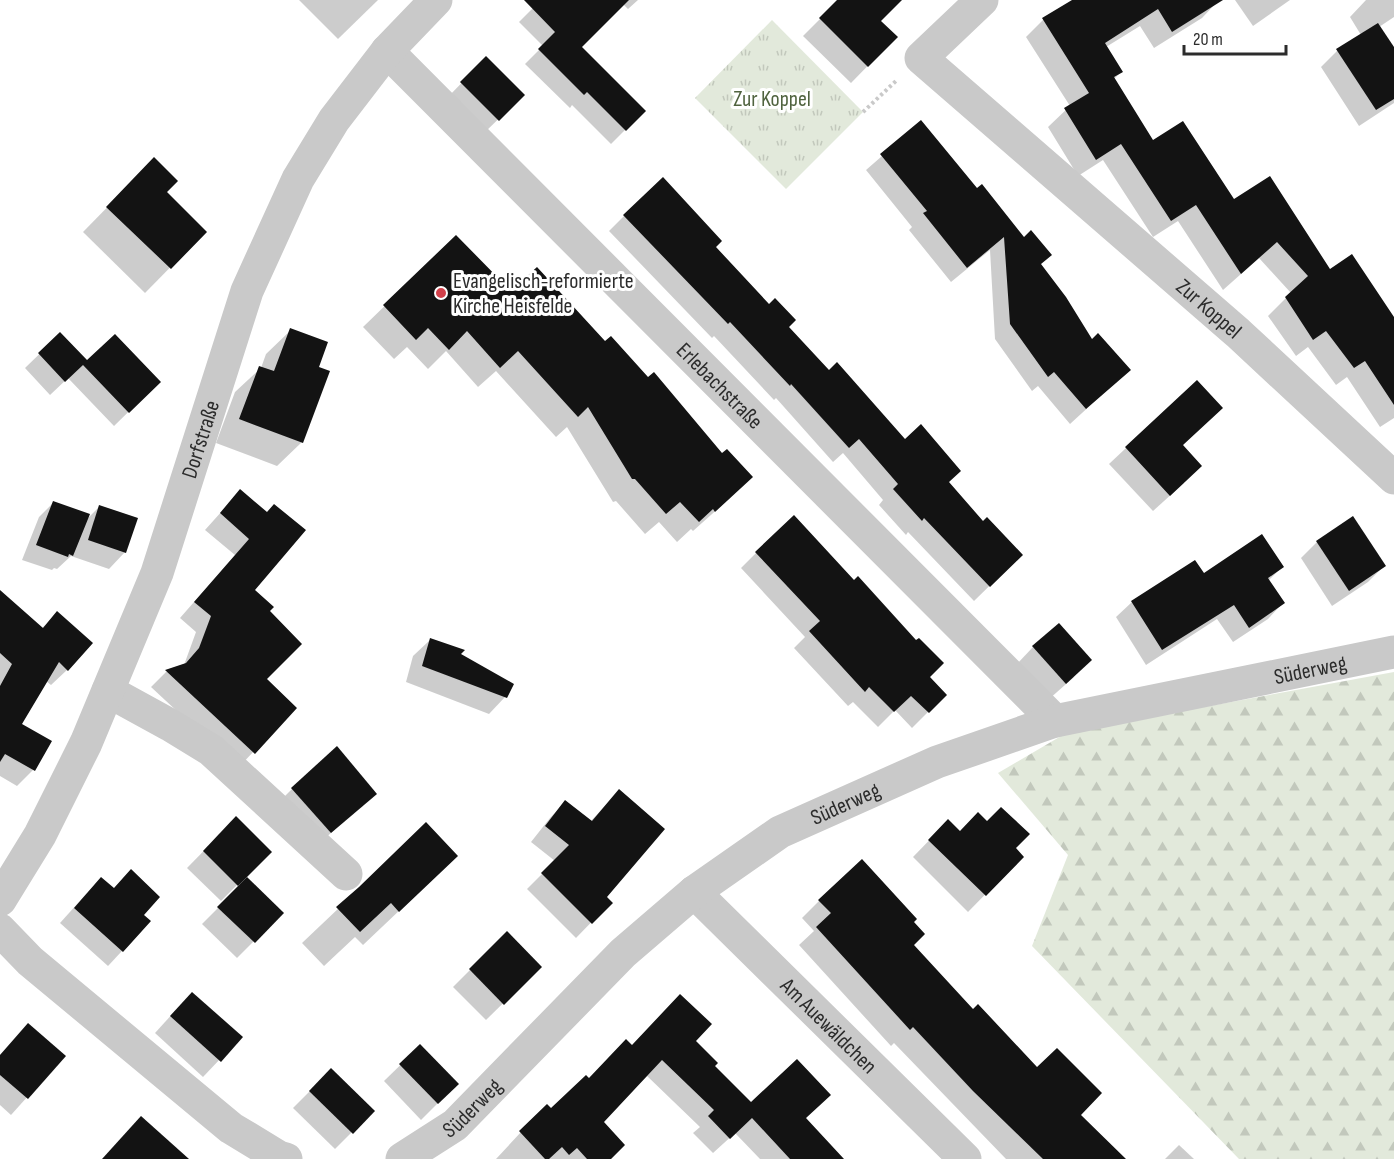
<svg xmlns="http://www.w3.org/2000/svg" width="1394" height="1159" font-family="'Sofia Sans Condensed',sans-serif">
<defs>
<pattern id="forest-firs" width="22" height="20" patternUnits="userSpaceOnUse" patternTransform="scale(1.5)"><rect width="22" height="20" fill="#e2e9db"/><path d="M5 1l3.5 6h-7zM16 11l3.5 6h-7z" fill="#c2c8bc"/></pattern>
<pattern id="park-tufts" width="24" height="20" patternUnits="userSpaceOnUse" patternTransform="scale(1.5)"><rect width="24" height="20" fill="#e2e9db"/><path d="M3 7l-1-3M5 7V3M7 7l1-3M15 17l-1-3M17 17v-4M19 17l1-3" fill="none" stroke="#c2c8bc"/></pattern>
</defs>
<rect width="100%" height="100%" fill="#fff"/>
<polygon fill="url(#forest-firs)" points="1394,672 1394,1159 1239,1159 1032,946 1068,855 998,773 1068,732"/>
<polygon fill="url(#park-tufts)" points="772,20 863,112 786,189 695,98"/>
<g fill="#0003">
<polygon points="299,0 378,0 338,39"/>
<polygon points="541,0 638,0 628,9 623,4 580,47 644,111 611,144 572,105 570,108 525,64 543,46 519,22"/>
<polygon points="839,0 894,0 879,21 896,37 851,83 803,36"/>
<polygon points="1075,0 1219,0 1202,18 1154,48 1140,26 1106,47 1121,72 1114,79 1153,142 1394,319 1394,418 1380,427 1347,377 1336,385 1308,347 1296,356 1268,316 1291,293 1259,258 1223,290 1178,221 1153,237 1103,160 1078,176 1048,127 1070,106 1026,37 1043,20"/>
<polygon points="1235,0 1290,0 1253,26"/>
<polygon points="1366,0 1394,0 1394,17 1379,27 1394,50 1394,103 1359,126 1321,67 1337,51 1361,35 1350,17"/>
<polygon points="486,58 523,95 481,136 445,100"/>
<polygon points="921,122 977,190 1024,239 1092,341 1129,370 1070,424 1038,386 1032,391 995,339 990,250 951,282 909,230 912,227 866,170"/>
<polygon points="130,184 165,192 205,232 145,293 83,232"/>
<polygon points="624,216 714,247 828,372 905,441 947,482 983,524 1021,555 974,601 908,532 906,535 879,505 883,500 843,453 833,462 776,398 774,400 714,336 712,338 609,231"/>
<polygon points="456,237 511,293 730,498 693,531 691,529 677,542 659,522 645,534 616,501 613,502 567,427 556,437 496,371 478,387 446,351 428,369 407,347 394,359 363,327"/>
<polygon points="291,330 317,368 302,442 277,466 216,443 235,392 261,368 266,354"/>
<polygon points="60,334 87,362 159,382 114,426 68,378 50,395 25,368"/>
<polygon points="1182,446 1184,483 1153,511 1109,464 1126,448"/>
<polygon points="240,491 266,513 253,590 268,611 265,679 295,708 238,768 151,687 166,672 184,665 196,632 180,618 235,555 205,530"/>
<polygon points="53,503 85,521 99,507 125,552 109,569 71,556 57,569 54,568 52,570 22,560 39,517"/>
<polygon points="1317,542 1384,566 1368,582 1332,606 1301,558"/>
<polygon points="756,553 854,582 928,677 945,695 912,728 895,710 878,727 853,702 848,706 794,648 805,637 741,568"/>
<polygon points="1282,567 1268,581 1283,603 1268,619 1233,642 1217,619 1146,665 1116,617 1132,602 1203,575"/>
<polygon points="0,599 41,629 58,613 67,670 51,685 46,681 20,725 33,770 17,786 0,776"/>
<polygon points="430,640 512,684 505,697 489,714 406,682 413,656"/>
<polygon points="1033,647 1074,677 1048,700 1017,664"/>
<polygon points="292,789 375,794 314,848 276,805"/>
<polygon points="619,791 605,897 610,903 576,938 527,889 555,861 531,842 550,818 565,802 590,822"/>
<polygon points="236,818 270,852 221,901 187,868"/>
<polygon points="948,821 960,833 1014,848 1022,857 968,912 913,857"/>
<polygon points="247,879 282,913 237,958 202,924"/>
<polygon points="360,888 421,890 363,945 355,937 324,966 302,943"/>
<polygon points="87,893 142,915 122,951 108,966 60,923"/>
<polygon points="819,901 912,923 912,945 973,1011 1124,1159 1006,1159 894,1043 891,1046 799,945 814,931 802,918"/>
<polygon points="507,933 540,967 486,1020 453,987"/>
<polygon points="175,1011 241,1037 203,1077 155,1033"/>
<polygon points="28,1025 64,1056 11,1115 0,1105 0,1055"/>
<polygon points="693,1041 713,1066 751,1105 805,1118 842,1159 760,1159 735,1133 713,1153 693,1133 700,1127 646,1075 602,1122 609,1159 496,1159 521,1132 632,1047"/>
<polygon points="420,1046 457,1084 421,1120 384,1081"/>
<polygon points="331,1070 373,1111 335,1149 293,1108"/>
<polygon points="1179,1145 1194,1159 1165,1159"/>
</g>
<g fill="#131313">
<polygon points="524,0 629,0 582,47 646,111 626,131 587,92 584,95 538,49 555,32"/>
<polygon points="837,0 902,0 881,21 898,37 868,67 819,18"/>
<polygon points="1072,0 1223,0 1172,32 1158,9 1105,43 1123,72 1114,77 1153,140 1183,121 1234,199 1270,176 1330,269 1352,254 1394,317 1394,405 1365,361 1354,368 1326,331 1313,340 1285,297 1308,276 1277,242 1241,274 1196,205 1171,221 1121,144 1096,160 1064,108 1089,93 1042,18"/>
<polygon points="1378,23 1394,47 1394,99 1376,110 1336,49"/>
<polygon points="486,56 525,95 499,121 460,82"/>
<polygon points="921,120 977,188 982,184 1024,237 1031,230 1052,255 1041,264 1066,297 1092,339 1098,333 1131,370 1086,409 1054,372 1048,377 1010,324 1004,237 967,268 923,213 927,211 880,154"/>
<polygon points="154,157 178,181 167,192 207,232 171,269 106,207"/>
<polygon points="663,177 722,241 716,247 769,304 775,298 796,320 789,327 829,370 837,362 905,439 921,424 961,471 949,482 983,521 987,517 1023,555 990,587 924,518 922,521 893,489 898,484 859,439 849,448 791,384 790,386 730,322 728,324 623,215"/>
<polygon points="456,235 511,291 537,267 605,341 611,336 648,377 654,372 722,453 727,449 753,477 715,512 713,509 699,522 680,502 666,514 635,479 632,479 588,407 578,417 518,351 500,368 467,331 449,350 428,328 416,340 383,305"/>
<polygon points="290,328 328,342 319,367 330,371 303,443 239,419 259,366 274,371"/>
<polygon points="60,332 87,360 115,334 161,382 129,413 83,365 65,382 38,353"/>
<polygon points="1197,380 1223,408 1183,445 1202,466 1170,496 1125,447"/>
<polygon points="240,489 267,512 274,504 306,530 255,590 274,607 270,611 302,644 267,679 297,708 255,754 165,670 186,663 199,648 211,616 194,602 249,539 220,513"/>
<polygon points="53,501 90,514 73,556 69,554 68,557 36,545"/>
<polygon points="99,505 138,518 126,553 88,540"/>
<polygon points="794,515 854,580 858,576 916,640 919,638 944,663 930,677 947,695 929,713 911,696 894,712 869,687 865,692 809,631 820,621 755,552"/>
<polygon points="1353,516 1386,566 1349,591 1316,541"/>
<polygon points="1262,534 1284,567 1268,578 1285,603 1249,628 1234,605 1162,650 1131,601 1195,560 1204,573"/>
<polygon points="0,590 43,628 57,611 93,643 68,671 59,662 22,724 52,741 35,771 5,754 0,762 0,686 12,664 0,653"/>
<polygon points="1059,623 1092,660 1066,684 1032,646"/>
<polygon points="430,638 465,650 461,654 514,684 507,698 422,666"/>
<polygon points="337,746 377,794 331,833 291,788"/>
<polygon points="619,789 665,829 607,897 613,903 592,924 541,873 569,845 545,826 565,800 592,821"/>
<polygon points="1001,807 1030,834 1016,848 1024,857 986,896 928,840 948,819 960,831 978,812 987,821"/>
<polygon points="236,816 272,852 238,886 203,851"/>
<polygon points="426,822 458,856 399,912 391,903 360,932 336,907 359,887"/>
<polygon points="862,859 917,919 914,922 925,934 914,945 973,1009 978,1004 1037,1067 1057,1048 1102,1093 1081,1115 1126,1159 1043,1159 973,1091 913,1027 910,1030 816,927 831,913 818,900"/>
<polygon points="131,869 160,897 144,915 151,921 123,952 74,908 101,877 114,888"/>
<polygon points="247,877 284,913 255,943 217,907"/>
<polygon points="507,931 542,967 504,1005 469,969"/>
<polygon points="192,992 243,1037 221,1062 170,1016"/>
<polygon points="680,994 712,1024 696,1041 718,1063 715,1066 751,1102 797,1059 831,1095 806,1118 844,1159 790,1159 752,1118 730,1139 708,1116 714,1110 662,1060 604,1122 625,1145 611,1159 587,1159 577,1148 569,1155 562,1147 549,1159 545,1159 519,1131 547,1104 551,1108 586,1075 589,1078 626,1039 632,1045"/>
<polygon points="28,1023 66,1056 28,1099 0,1075 0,1055"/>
<polygon points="420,1044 459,1084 438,1104 399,1064"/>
<polygon points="331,1068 375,1111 353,1134 309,1091"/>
<polygon points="141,1116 189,1159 102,1159"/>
</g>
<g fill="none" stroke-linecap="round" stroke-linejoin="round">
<polyline stroke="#c9c9c9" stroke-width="4" stroke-dasharray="3 3" stroke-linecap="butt" points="863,112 897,80"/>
<g stroke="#c9c9c9" stroke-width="33">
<path id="s1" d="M982 0 921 58 1238 333 1394 478"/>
<path id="s2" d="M387 51 1055 721"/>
<polyline points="108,691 170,725 211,750 346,874"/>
<path id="s3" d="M694 892 965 1159"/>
<path id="s4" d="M0 900 40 835 86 743 157 573 247 291 298 179 334 120 387 51 436 0"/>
<polyline points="0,930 30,961 231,1128 279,1157 286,1159"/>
<path id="s5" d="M402 1159 455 1125 623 953 694 892 780 832 937 762 1055 721 1394 652"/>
</g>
</g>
<circle fill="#d2404a" stroke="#fff" stroke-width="2" cx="441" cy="293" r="6"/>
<g text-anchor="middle" stroke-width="6" stroke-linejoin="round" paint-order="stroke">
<g font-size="22" fill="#50633f" stroke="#fff">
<text x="772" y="106">Zur Koppel</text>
</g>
<g font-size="22" fill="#2c2c2c" stroke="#fff" text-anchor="start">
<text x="453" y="288">Evangelisch-reformierte<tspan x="453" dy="25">Kirche Heisfelde</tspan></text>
</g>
<g font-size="22" fill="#2c2c2c" stroke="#fff">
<text dy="8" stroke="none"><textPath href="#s1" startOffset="466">Zur Koppel</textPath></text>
<text dy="8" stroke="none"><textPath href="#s2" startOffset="472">Erlebachstraße</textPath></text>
<text dy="8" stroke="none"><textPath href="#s4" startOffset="504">Dorfstraße</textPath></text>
<text dy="8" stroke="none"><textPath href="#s5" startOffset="1059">Süderweg</textPath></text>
<text dy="8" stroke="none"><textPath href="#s5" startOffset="573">Süderweg</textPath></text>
<text dy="8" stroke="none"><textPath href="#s3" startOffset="190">Am Auewäldchen</textPath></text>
<text dy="8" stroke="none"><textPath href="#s5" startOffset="87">Süderweg</textPath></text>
</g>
</g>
<path d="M1184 45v9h102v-9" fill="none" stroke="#2c2c2c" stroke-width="3"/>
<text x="1193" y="45" font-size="18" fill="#2c2c2c" stroke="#ffffff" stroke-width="4.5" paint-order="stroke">20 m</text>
</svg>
